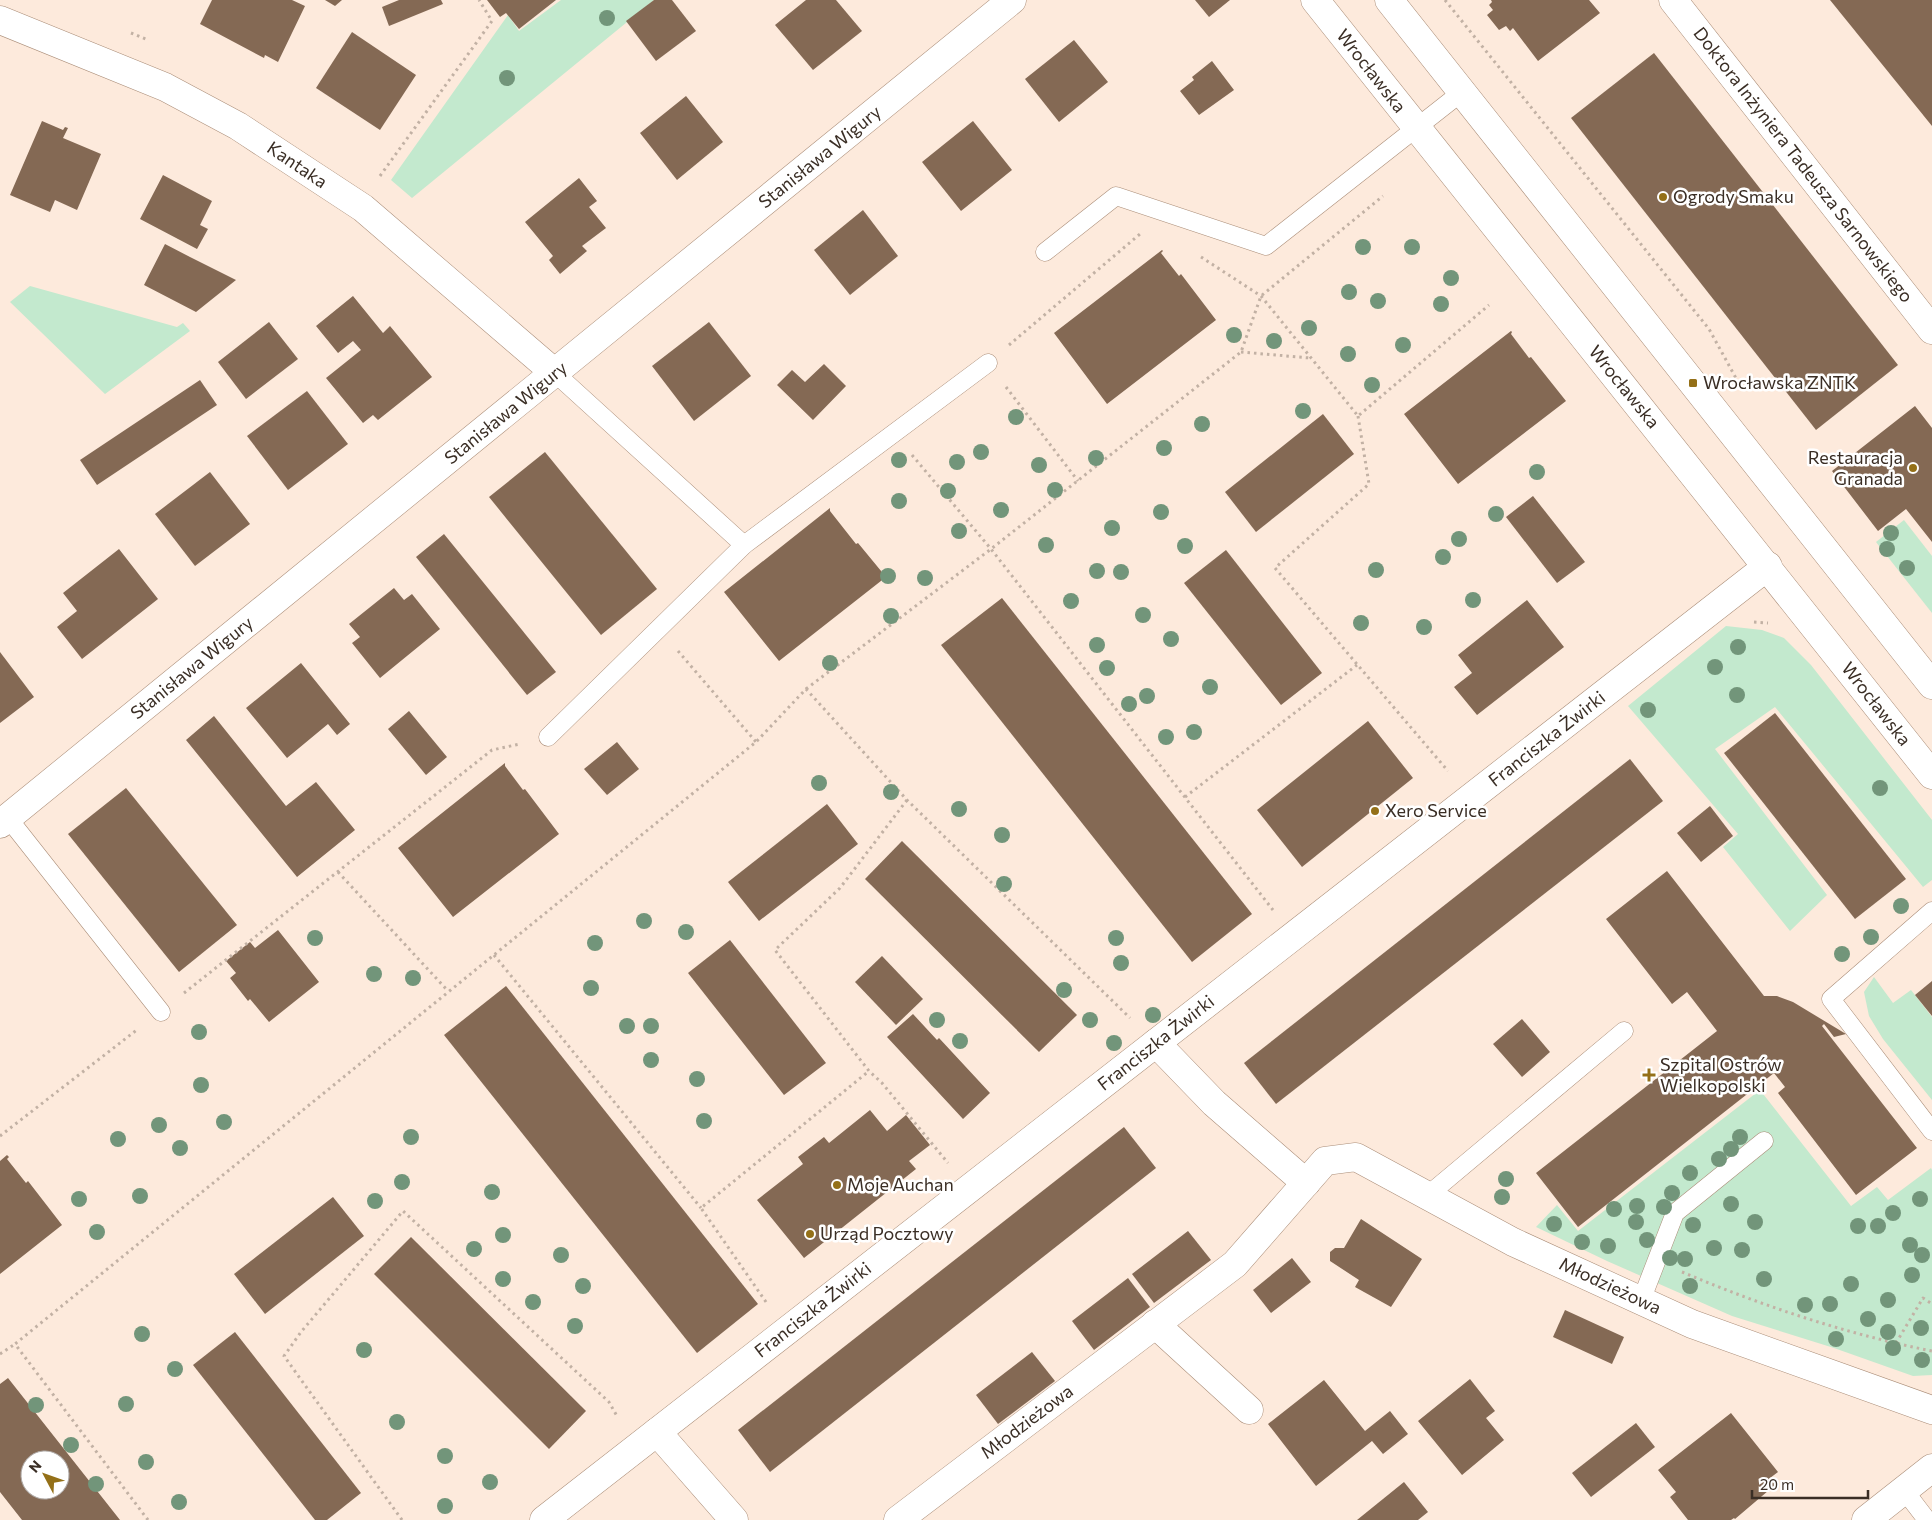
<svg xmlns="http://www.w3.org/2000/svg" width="1932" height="1520" font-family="Commissioner,sans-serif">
<rect width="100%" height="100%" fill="#fdeadc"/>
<g fill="#c3e9ce">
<polygon points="561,0 654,0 412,198 391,180 508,15 519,31"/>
<polygon points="30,286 177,327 183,323 190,331 105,394 10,302"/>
<polygon points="1904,520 1932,556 1932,613 1876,542"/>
<polygon points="1726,626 1762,630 1784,638 1811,665 1932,820 1932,880 1923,887 1775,707 1715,749 1827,895 1790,931 1723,847 1738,834 1628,706"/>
<polygon points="1874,977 1893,1003 1911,990 1932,1017 1932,1100 1883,1039 1869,1016 1864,992"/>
<polygon points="1760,1090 1851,1206 1877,1187 1888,1200 1931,1168 1932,1170 1932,1375 1913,1376 1834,1348 1732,1316 1607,1261 1536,1227 1557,1205 1578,1231"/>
</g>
<g fill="#846954" fill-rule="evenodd">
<polygon points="212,0 292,0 305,6 278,62 265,55 264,58 200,24"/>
<polygon points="325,0 342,0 335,6"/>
<polygon points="399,0 441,0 443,4 389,26 382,7"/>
<polygon points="487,0 556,0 519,29 506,13 500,17"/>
<polygon points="654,0 672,0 696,31 656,61 626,21"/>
<polygon points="806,0 836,0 862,31 813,70 775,25"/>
<polygon points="1195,0 1230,0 1209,17"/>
<polygon points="1491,0 1589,0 1600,13 1538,61 1513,28 1510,31 1506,26 1499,30 1487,15 1493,10 1489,5 1492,2"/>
<polygon points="1830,0 1932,0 1932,126"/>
<polygon points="352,32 416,75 380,130 316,88"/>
<polygon points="1074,40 1108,82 1059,122 1025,79"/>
<polygon points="1654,53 1898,365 1816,430 1571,118"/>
<polygon points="1212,61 1234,90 1199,115 1180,91 1194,80 1192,77"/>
<polygon points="686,96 723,142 677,180 640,133"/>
<polygon points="42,121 63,130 65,127 68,128 63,138 101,154 77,210 55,200 50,212 10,195"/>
<polygon points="973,121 1012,170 961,211 922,162"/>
<polygon points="163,175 212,201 200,225 208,229 197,249 140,219"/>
<polygon points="579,178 597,201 589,207 606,228 582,246 587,251 560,274 549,260 553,256 525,222"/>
<polygon points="863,210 898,256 850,295 814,250"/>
<polygon points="165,244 190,257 236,280 196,312 144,285"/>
<polygon points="1162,250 1163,251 1161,253 1179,276 1181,274 1216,320 1107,404 1054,333"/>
<polygon points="353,296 383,333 390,326 432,377 378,420 373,415 363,423 326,378 361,350 353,341 338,353 316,326"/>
<polygon points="269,322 298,359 246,399 218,362"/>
<polygon points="709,322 751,376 694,421 652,366"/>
<polygon points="1511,331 1512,332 1511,334 1529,358 1531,357 1566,401 1458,484 1404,414"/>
<polygon points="824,364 846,386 813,420 777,385 792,370 805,382"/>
<polygon points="200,380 217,405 97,485 80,460"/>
<polygon points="307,391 348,444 288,490 247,436"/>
<polygon points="1915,406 1932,428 1932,542 1906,509 1878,531 1832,471"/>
<polygon points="1323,414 1354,454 1256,532 1225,492"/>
<polygon points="545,452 657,589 601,635 489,497"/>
<polygon points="210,472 250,524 195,566 155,514"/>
<polygon points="1533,496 1585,562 1557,583 1506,517"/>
<polygon points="830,508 830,511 856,544 858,543 886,577 779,661 724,592"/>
<polygon points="444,534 556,672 527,695 416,557"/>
<polygon points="119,549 158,599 82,659 57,627 77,611 63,593"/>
<polygon points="1226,550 1322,673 1281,705 1184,583"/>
<polygon points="394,588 404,600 412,594 440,629 380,678 352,643 360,637 349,624"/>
<polygon points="1002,598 1252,914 1192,962 941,645"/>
<polygon points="1527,600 1564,647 1477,715 1454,687 1472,673 1458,655"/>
<polygon points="0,652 34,697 0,723"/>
<polygon points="301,663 350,724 337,735 328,724 287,758 246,708"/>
<polygon points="409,711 447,757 426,775 388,729"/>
<polygon points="1775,713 1906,879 1855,919 1724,753"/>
<polygon points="214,716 286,806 316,782 355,830 297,877 186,740"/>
<polygon points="1368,721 1413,778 1302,867 1257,810"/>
<polygon points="617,742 639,769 607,795 584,769"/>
<polygon points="1630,759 1663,801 1276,1104 1244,1063"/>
<polygon points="505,763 505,766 523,790 525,789 559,834 453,917 398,848"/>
<polygon points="126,788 237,925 179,972 68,834"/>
<polygon points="827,804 858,844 759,921 728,882"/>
<polygon points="1710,806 1733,836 1701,862 1677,833"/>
<polygon points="902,841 1077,1015 1039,1052 865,879"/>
<polygon points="1667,871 1764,996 1777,996 1793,1002 1846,1034 1834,1037 1824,1024 1822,1026 1917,1148 1856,1195 1778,1093 1785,1087 1774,1073 1578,1227 1536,1173 1717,1031 1687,992 1672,1004 1606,919"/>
<polygon points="278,930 319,982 269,1022 250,999 248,1001 230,978 236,973 226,961 250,942 255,948"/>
<polygon points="730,940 826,1063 784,1095 688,973"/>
<polygon points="882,956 923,999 896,1025 855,982"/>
<polygon points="1932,981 1932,1016 1915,995"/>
<polygon points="506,986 758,1304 697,1353 444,1035"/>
<polygon points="913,1014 937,1040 939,1038 990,1093 963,1119 887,1037"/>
<polygon points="1522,1019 1550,1052 1522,1077 1493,1044"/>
<polygon points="870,1110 887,1131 906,1115 930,1145 909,1161 916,1169 804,1258 757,1200 803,1164 798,1157 824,1137 829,1143"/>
<polygon points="1124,1127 1156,1168 770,1472 738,1430"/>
<polygon points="7,1155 9,1157 7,1159 26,1183 28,1181 62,1225 0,1274 0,1161"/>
<polygon points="333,1197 364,1236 265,1314 234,1274"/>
<polygon points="1361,1219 1422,1259 1391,1307 1355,1287 1359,1280 1330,1261 1330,1252 1335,1248 1344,1248"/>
<polygon points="1188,1231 1211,1260 1154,1303 1132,1274"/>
<polygon points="411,1237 586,1411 549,1449 374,1274"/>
<polygon points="1292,1258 1311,1282 1271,1313 1253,1290"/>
<polygon points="1128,1278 1150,1307 1094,1350 1072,1321"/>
<polygon points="1565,1310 1624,1337 1612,1364 1553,1337"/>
<polygon points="235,1332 361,1493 327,1520 315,1520 193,1365"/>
<polygon points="1032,1352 1055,1381 998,1424 976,1395"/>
<path d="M8 1378 120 1520H22L0 1492V1384ZM30 1460H60V1490H30Z"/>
<polygon points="1470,1379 1495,1411 1486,1418 1504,1440 1462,1475 1418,1421"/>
<polygon points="1324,1380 1365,1431 1390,1411 1408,1434 1383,1454 1372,1441 1316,1486 1268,1424"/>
<polygon points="1731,1413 1778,1472 1770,1478 1775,1485 1735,1519 1734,1518 1731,1520 1688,1520 1670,1497 1676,1492 1658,1470"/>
<polygon points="1636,1423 1655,1447 1591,1497 1572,1473"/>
<polygon points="1404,1482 1428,1512 1418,1520 1357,1520"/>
</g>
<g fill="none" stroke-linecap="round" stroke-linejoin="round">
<defs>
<g id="lane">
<polyline points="1045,252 1116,196 1266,246 1462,92"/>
<polyline points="555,373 744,545 988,363"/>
<polyline points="548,737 744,545"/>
<polyline points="8,818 161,1012"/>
<polyline points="1932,911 1831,999 1932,1131"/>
<polyline points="1427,1196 1624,1031"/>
<polyline points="1641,1301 1675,1213 1764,1141"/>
<polyline points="1904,1490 1927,1520"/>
</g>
<g id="street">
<polyline points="1673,0 1932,330"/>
<polyline points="0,20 165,87 238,126 363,208 555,373"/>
<polyline points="0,824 1012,0"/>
<polyline points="1156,1043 1214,1103 1306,1183"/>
<polyline points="1155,1324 1249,1410"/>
<polyline points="657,1432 734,1520"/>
<polyline points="544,1520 1768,566"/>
<polyline points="898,1520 1235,1264 1325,1161 1356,1157 1513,1242 1692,1324 1932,1410"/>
<polyline points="1866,1520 1932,1468"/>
</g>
<g id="secondary">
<path d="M1315 0C1520 259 1728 515 1932 775"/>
<polyline points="1389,0 1932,685"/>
</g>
</defs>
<use href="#lane" stroke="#ab8e79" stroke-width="19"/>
<use href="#street" stroke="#ab8e79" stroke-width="29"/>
<use href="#secondary" stroke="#ab8e79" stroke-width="29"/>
<g stroke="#c2b1a4" stroke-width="3" stroke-dasharray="2.5 4" stroke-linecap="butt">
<polyline points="1445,0 1709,329 1737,380"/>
<polyline points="131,33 148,40"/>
<polyline points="380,176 492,21 479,0"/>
<polyline points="1201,257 1261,296 1358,416 1489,305"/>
<polyline points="1009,345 1140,234"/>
<polyline points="1241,352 1310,358"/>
<polyline points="1006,387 1078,481"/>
<polyline points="1358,416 1369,484 1275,568 1448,771"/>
<polyline points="912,455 991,549 1273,910"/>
<polyline points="1754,622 1768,623"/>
<polyline points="678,651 756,742"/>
<polyline points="806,689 991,549 1241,352 1261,296 1383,196"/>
<polyline points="1185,797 1357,665"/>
<polyline points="907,800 840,888 775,950 869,1071 882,1083 948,1163"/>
<polyline points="338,872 448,991"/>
<polyline points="494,955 701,1208"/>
<polyline points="184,993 492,750 520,744"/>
<polyline points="0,1136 138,1029"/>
<path d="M1682 1272C1763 1306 1846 1334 1932 1351"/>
<polyline points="766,1302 701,1208 869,1071"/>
<polyline points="1896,1343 1923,1298 1932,1304"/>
<polyline points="0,1354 15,1344"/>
<polyline points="148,1520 15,1344 756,742 806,689 907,800 1130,1018"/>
<polyline points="402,1520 284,1356 301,1332 403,1211 609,1402 618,1418"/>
</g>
<use href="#lane" stroke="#fff" stroke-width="18"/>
<use href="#street" stroke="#fff" stroke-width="28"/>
<use href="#secondary" stroke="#fff" stroke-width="28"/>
</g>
<g fill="#72957a">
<circle cx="607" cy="18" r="8"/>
<circle cx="507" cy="78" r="8"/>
<circle cx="1363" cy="247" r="8"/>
<circle cx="1412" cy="247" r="8"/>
<circle cx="1451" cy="278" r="8"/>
<circle cx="1349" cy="292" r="8"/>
<circle cx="1378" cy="301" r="8"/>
<circle cx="1441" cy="304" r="8"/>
<circle cx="1309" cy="328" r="8"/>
<circle cx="1234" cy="335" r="8"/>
<circle cx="1274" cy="341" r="8"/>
<circle cx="1403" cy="345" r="8"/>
<circle cx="1348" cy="354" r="8"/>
<circle cx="1372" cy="385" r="8"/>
<circle cx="1303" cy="411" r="8"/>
<circle cx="1016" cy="417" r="8"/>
<circle cx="1202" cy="424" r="8"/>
<circle cx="1164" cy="448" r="8"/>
<circle cx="981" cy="452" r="8"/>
<circle cx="1096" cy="458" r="8"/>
<circle cx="899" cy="460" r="8"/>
<circle cx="957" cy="462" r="8"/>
<circle cx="1039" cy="465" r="8"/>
<circle cx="1537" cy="472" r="8"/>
<circle cx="1055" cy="490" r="8"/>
<circle cx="948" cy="491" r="8"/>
<circle cx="899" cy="501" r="8"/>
<circle cx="1001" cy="510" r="8"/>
<circle cx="1161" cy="512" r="8"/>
<circle cx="1496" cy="514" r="8"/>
<circle cx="1112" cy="528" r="8"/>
<circle cx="959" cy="531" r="8"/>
<circle cx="1891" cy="533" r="8"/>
<circle cx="1459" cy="539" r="8"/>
<circle cx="1046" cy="545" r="8"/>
<circle cx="1185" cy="546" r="8"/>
<circle cx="1887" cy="549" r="8"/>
<circle cx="1443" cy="557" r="8"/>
<circle cx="1907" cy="568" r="8"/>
<circle cx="1376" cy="570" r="8"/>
<circle cx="1097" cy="571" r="8"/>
<circle cx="1121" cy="572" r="8"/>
<circle cx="888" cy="576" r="8"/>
<circle cx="925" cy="578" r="8"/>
<circle cx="1473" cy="600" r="8"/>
<circle cx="1071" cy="601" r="8"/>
<circle cx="1143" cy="615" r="8"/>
<circle cx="891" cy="616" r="8"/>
<circle cx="1361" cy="623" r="8"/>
<circle cx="1424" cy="627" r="8"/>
<circle cx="1171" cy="639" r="8"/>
<circle cx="1097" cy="645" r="8"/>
<circle cx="1738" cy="647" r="8"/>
<circle cx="830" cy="663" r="8"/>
<circle cx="1715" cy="667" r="8"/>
<circle cx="1107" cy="668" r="8"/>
<circle cx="1210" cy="687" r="8"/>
<circle cx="1737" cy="695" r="8"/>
<circle cx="1147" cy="696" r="8"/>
<circle cx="1129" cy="704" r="8"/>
<circle cx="1648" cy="710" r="8"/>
<circle cx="1194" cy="732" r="8"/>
<circle cx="1166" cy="737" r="8"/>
<circle cx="819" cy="783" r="8"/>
<circle cx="1880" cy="788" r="8"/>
<circle cx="891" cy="792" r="8"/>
<circle cx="959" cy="809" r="8"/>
<circle cx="1002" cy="835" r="8"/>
<circle cx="1004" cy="884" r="8"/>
<circle cx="1901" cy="906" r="8"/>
<circle cx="644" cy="921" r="8"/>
<circle cx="686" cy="932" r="8"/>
<circle cx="1871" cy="937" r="8"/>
<circle cx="315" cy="938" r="8"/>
<circle cx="1116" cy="938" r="8"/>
<circle cx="595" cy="943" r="8"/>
<circle cx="1842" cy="954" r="8"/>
<circle cx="1121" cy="963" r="8"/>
<circle cx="374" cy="974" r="8"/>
<circle cx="413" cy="978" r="8"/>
<circle cx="591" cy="988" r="8"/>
<circle cx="1064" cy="990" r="8"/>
<circle cx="1153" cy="1015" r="8"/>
<circle cx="937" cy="1020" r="8"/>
<circle cx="1090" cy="1020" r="8"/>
<circle cx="627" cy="1026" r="8"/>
<circle cx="651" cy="1026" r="8"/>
<circle cx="199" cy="1032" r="8"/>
<circle cx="960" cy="1041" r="8"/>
<circle cx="1114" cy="1043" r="8"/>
<circle cx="651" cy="1060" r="8"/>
<circle cx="697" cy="1079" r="8"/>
<circle cx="201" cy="1085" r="8"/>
<circle cx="704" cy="1121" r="8"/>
<circle cx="224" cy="1122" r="8"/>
<circle cx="159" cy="1125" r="8"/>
<circle cx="411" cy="1137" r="8"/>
<circle cx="1740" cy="1137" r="8"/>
<circle cx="118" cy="1139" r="8"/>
<circle cx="180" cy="1148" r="8"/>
<circle cx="1731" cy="1149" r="8"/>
<circle cx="1719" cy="1159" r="8"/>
<circle cx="1690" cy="1173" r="8"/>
<circle cx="1506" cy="1179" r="8"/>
<circle cx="402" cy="1182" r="8"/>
<circle cx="492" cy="1192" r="8"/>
<circle cx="1672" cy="1193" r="8"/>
<circle cx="140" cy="1196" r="8"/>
<circle cx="1502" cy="1197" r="8"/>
<circle cx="79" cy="1199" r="8"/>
<circle cx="1920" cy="1199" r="8"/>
<circle cx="375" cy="1201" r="8"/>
<circle cx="1731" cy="1204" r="8"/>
<circle cx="1637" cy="1206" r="8"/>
<circle cx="1664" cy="1207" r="8"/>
<circle cx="1614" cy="1209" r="8"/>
<circle cx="1893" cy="1213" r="8"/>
<circle cx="1636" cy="1222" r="8"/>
<circle cx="1755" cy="1222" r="8"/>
<circle cx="1554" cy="1224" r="8"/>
<circle cx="1693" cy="1225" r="8"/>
<circle cx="1858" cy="1226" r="8"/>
<circle cx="1878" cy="1226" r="8"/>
<circle cx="97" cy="1232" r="8"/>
<circle cx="503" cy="1235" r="8"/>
<circle cx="1647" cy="1240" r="8"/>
<circle cx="1582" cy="1242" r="8"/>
<circle cx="1910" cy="1245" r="8"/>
<circle cx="1608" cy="1246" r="8"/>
<circle cx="1714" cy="1248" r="8"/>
<circle cx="474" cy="1249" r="8"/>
<circle cx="1742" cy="1250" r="8"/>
<circle cx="561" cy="1255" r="8"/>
<circle cx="1922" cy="1255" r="8"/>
<circle cx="1670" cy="1258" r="8"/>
<circle cx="1685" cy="1259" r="8"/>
<circle cx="1912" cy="1275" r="8"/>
<circle cx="503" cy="1279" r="8"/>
<circle cx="1764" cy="1279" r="8"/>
<circle cx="1851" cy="1284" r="8"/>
<circle cx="583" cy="1286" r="8"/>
<circle cx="1690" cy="1286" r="8"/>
<circle cx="1888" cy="1300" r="8"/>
<circle cx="533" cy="1302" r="8"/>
<circle cx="1830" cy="1304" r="8"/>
<circle cx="1805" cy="1305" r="8"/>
<circle cx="1868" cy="1319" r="8"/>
<circle cx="575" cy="1326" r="8"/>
<circle cx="1921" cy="1328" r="8"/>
<circle cx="1888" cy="1332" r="8"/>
<circle cx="142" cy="1334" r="8"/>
<circle cx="1836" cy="1339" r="8"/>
<circle cx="1893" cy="1348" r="8"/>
<circle cx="364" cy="1350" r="8"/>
<circle cx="1922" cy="1360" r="8"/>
<circle cx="175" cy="1369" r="8"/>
<circle cx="126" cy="1404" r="8"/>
<circle cx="36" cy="1405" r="8"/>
<circle cx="397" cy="1422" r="8"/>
<circle cx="71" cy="1445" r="8"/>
<circle cx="445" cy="1456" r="8"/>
<circle cx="146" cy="1462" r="8"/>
<circle cx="490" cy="1482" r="8"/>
<circle cx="96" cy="1484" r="8"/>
<circle cx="179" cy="1502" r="8"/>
<circle cx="445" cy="1506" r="8"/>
</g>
<g fill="#947018" stroke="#fff" stroke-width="2">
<circle cx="1663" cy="197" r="5"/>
<rect x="1688" y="378" width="10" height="10" rx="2.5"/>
<circle cx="1913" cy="468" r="5"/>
<circle cx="1375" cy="811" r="5"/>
<path d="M1646.5 1067.5h5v5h5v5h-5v5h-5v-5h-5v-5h5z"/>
<circle cx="837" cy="1185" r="5"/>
<circle cx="810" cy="1234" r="5"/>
</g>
<g text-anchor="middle" stroke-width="5" stroke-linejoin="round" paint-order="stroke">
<g font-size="18" fill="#3a2e25" stroke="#fff">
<text transform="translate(1371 71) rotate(52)" y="6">Wrocławska</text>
<text transform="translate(820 157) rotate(-39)" y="6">Stanisława Wigury</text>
<text transform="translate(297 165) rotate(34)" y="6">Kantaka</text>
<text transform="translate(1803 165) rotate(52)" y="6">Doktora Inżyniera Tadeusza Sarnowskiego</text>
<text transform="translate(1624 387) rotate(51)" y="6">Wrocławska</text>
<text transform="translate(506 413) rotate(-39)" y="6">Stanisława Wigury</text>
<text transform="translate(192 668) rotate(-39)" y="6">Stanisława Wigury</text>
<text transform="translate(1876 704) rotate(52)" y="6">Wrocławska</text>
<text transform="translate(1547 739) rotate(-38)" y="6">Franciszka Żwirki</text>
<text transform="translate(1156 1043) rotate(-38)" y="6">Franciszka Żwirki</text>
<text transform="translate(1610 1286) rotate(25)" y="6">Młodzieżowa</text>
<text transform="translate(813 1310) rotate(-38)" y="6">Franciszka Żwirki</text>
<text transform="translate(1027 1422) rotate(-37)" y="6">Młodzieżowa</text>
</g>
<g font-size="18" fill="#3a2e25" stroke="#fff" text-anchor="start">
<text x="1673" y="203">Ogrody Smaku</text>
<text x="1703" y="389">Wrocławska ZNTK</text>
<text x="1903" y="464" text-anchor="end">Restauracja<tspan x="1903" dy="21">Granada</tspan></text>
<text x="1385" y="817">Xero Service</text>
<text x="1660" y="1071">Szpital Ostrów<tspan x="1660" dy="21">Wielkopolski</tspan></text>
<text x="847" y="1191">Moje Auchan</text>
<text x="820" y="1240">Urząd Pocztowy</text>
</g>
</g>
<g transform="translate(45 1475) rotate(311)"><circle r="24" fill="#ffffff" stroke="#b0aba8"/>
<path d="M0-4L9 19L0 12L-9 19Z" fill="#947018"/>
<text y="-8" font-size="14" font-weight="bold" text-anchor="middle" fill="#3a2e25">N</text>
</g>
<path d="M1752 1490v8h116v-8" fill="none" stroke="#3a2e25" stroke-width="2.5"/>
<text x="1760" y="1490" font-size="15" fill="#3a2e25" stroke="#ffffff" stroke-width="4" paint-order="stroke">20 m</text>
</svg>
